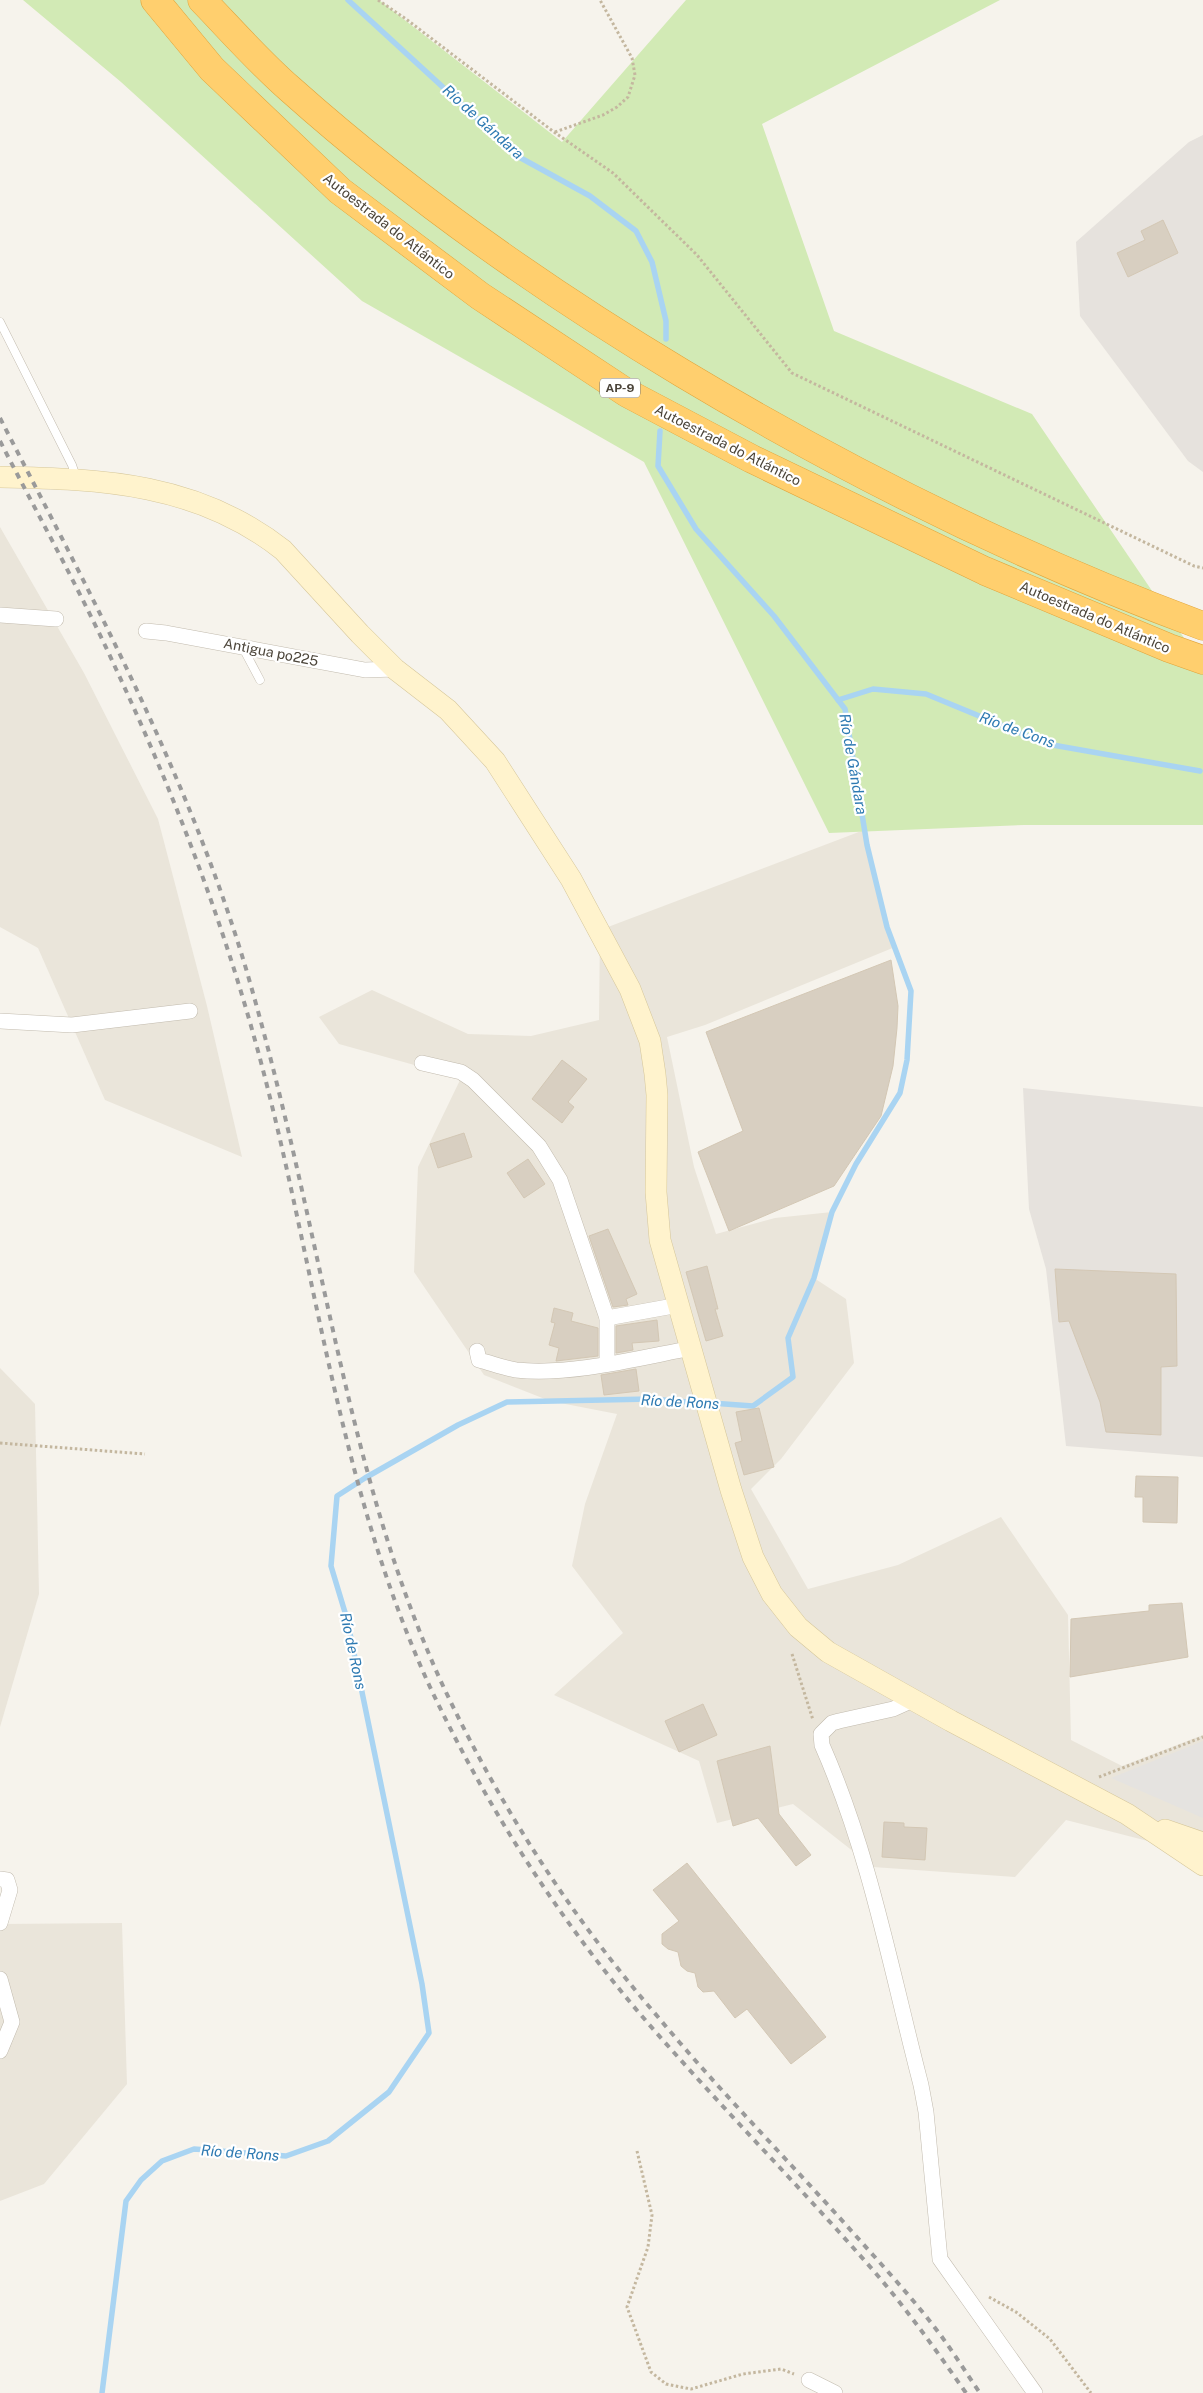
<svg xmlns="http://www.w3.org/2000/svg" width="1203" height="2393" font-family="'Public Sans',sans-serif">
<rect width="100%" height="100%" fill="#f6f3ec"/>
<g fill="#eae5da">
<polygon points="0,527 84,673 158,819 207,1006 242,1157 105,1100 38,948 0,927"/>
<polygon points="864,830 895,947 705,1025 667,1037 694,1167 716,1234 775,1218 832,1212 814,1278 846,1299 854,1363 781,1459 751,1489 808,1589 898,1565 1001,1517 1068,1615 1071,1740 1122,1766 1203,1735 1203,1865 1179,1849 1066,1820 1015,1877 873,1867 793,1804 717,1823 699,1761 554,1695 623,1633 572,1566 585,1504 617,1414 550,1401 484,1375 414,1272 418,1167 461,1078 339,1044 319,1017 372,990 468,1034 531,1036 599,1020 600,930"/>
<polygon points="0,1368 35,1404 39,1594 0,1727"/>
<polygon points="122,1923 127,2084 44,2184 0,2201 0,1924"/>
</g>
<g fill="#e6e2dd">
<polygon points="1203,135 1203,472 1188,461 1080,316 1076,242 1189,142"/>
<polygon points="1023,1088 1203,1107 1203,1457 1066,1446 1046,1269 1029,1209"/>
</g>
<polygon fill="#d2eab5" points="23,0 379,0 562,142 686,0 1000,0 762,124 834,331 1032,414 1203,666 1203,825 1024,825 829,833 644,462 362,301 121,82"/>
<polygon fill="#e5e3e0" points="1203,1741 1203,1818 1111,1778"/>
<g fill="none" stroke-linecap="round" stroke-linejoin="round">
<g stroke="#a9d4f2" stroke-width="5.5">
<polyline points="348,0 519,157 590,196 636,231 652,262 666,321 666,339"/>
<polyline points="660,431 658,466 696,529 774,616 845,709 867,845 887,927 911,991 907,1060 900,1093 856,1164 832,1212 814,1278 788,1338 793,1377 753,1406 711,1403"/>
<polyline points="838,700 873,689 926,694 1047,744 1200,771"/>
<polyline points="102,2393 126,2201 141,2180 162,2161 194,2149 286,2156 328,2141 389,2092 429,2033 422,1984 347,1619 331,1566 337,1496 365,1478 458,1425 507,1402 650,1399 701,1403"/>
</g>
</g>
<g fill="#d8cfc1" stroke="#d3c7b4">
<polygon points="1163,220 1178,253 1128,277 1117,253 1145,240 1141,231"/>
<polygon points="891,960 898,1006 897,1028 893,1066 881,1116 834,1186 729,1231 698,1152 743,1131 706,1032"/>
<polygon points="562,1060 587,1079 568,1102 574,1107 562,1123 532,1099"/>
<polygon points="464,1133 472,1157 438,1168 430,1144"/>
<polygon points="528,1159 545,1184 524,1198 507,1173"/>
<polygon points="608,1229 637,1294 626,1299 628,1305 613,1307 589,1236"/>
<polygon points="707,1266 718,1309 715,1309 723,1336 706,1341 686,1272"/>
<polygon points="1055,1269 1176,1274 1177,1366 1161,1367 1161,1435 1106,1432 1100,1402 1069,1321 1059,1322"/>
<polygon points="554,1308 573,1313 571,1321 598,1328 598,1356 556,1361 559,1348 549,1345 555,1323 551,1322"/>
<polygon points="657,1320 659,1341 632,1343 633,1350 616,1353 616,1326"/>
<polygon points="636,1369 639,1391 604,1395 601,1375"/>
<polygon points="759,1408 774,1467 744,1475 735,1443 742,1441 736,1412"/>
<polygon points="1136,1476 1178,1477 1177,1523 1143,1522 1143,1497 1135,1497"/>
<polygon points="1182,1603 1188,1657 1070,1677 1071,1619 1149,1611 1149,1605"/>
<polygon points="703,1704 717,1735 679,1752 665,1721"/>
<polygon points="770,1746 779,1814 811,1855 796,1866 758,1818 733,1826 717,1761"/>
<polygon points="884,1822 904,1823 904,1827 927,1828 925,1860 882,1857"/>
<polygon points="687,1863 826,2037 791,2064 747,2009 735,2018 714,1991 703,1992 698,1987 695,1973 687,1971 681,1966 678,1952 668,1949 662,1944 662,1934 679,1921 653,1890"/>
</g>
<g fill="none" stroke-linecap="round" stroke-linejoin="round">
<defs>
<g id="service">
<polyline points="0,322 72,465 76,477"/>
<polyline points="243,648 260,680"/>
</g>
<g id="minor">
<polyline points="0,615 56,619"/>
<polyline points="146,631 166,633 365,670 395,669"/>
<polyline points="0,1021 72,1025 190,1011"/>
<polyline points="422,1063 461,1072 473,1080 539,1146 560,1180 607,1318 607,1364"/>
<polyline points="607,1318 679,1305"/>
<path d="M477 1351 479 1360C491 1363 504 1368 516 1370 570 1376 639 1358 692 1348"/>
<path d="M913 1700 893 1709 839 1721 832 1723 821 1734 822 1745C870 1854 891 1970 921 2085L926 2112 940 2259 1035 2393"/>
<polyline points="0,1879 7,1880 10,1890 0,1923"/>
<polyline points="0,1979 12,2022 0,2051"/>
<polyline points="809,2380 835,2393"/>
</g>
<g id="secondary">
<path d="M0 477C103 479 198 483 283 550L360 634 395 669 448 710 495 761 571 879 630 989 650 1041 655 1074 657 1095 656 1192 660 1240 731 1490 753 1557 772 1594 798 1627 828 1652 951 1721 1127 1814 1203 1865"/>
<polyline points="1165,1830 1203,1843"/>
</g>
<g id="motorway">
<polyline points="155,0 212,69 340,191 480,296 627,393 752,459 985,571 1169,648 1203,660"/>
<path d="M202 0C231 30 259 62 290 89 411 197 544 290 682 373 847 472 1022 559 1203 626"/>
</g>
</defs>
<use href="#service" stroke="#c2bbae" stroke-width="9"/>
<use href="#minor" stroke="#c2bbae" stroke-width="16"/>
<use href="#secondary" stroke="#d6c79b" stroke-width="22"/>
<use href="#motorway" stroke="#e0a43c" stroke-width="29"/>
<g stroke="#c4b79f" stroke-width="3" stroke-dasharray="2.5 2.5" stroke-linecap="butt">
<polyline points="378,0 406,19 554,132 613,173 697,255 792,373 1194,566 1203,568"/>
<polyline points="555,132 603,115 617,107 628,97 635,75 632,58 600,0"/>
<polyline points="0,1443 145,1454"/>
<polyline points="792,1654 813,1720"/>
<polyline points="1099,1777 1203,1737"/>
<polyline points="637,2151 652,2215 648,2247 627,2307 651,2372 666,2384 691,2389 743,2374 781,2369 794,2374"/>
<polyline points="989,2297 1016,2312 1050,2339 1091,2393"/>
</g>
<use href="#service" stroke="#fff" stroke-width="8"/>
<use href="#minor" stroke="#fff" stroke-width="15"/>
<use href="#secondary" stroke="#fff3cd" stroke-width="21"/>
<use href="#motorway" stroke="#ffcf6e" stroke-width="28"/>
<g stroke="#9a9a9a" stroke-width="4" stroke-dasharray="6 6" stroke-linecap="butt">
<path d="M0 418C91 595 186 771 244 962 276 1070 300 1180 324 1290 354 1426 385 1561 444 1688 502 1810 570 1915 658 2017 718 2089 784 2156 847 2226 879 2262 913 2298 942 2337 955 2355 967 2374 980 2393"/>
<path d="M0 441C39 517 81 592 116 669 171 787 218 908 253 1033 314 1250 335 1480 430 1687 488 1810 564 1928 654 2030 725 2111 801 2188 872 2269 906 2308 936 2350 966 2393"/>
</g>
</g>
<g text-anchor="middle" stroke-width="4.5" stroke-linejoin="round" paint-order="stroke">
<rect fill="#fff" stroke="#817c74" stroke-width="1" x="600" y="378.5" width="40" height="19" rx="4"/>
<g font-size="12" font-weight="bold" fill="#4b4439">
<text x="620" y="392">AP-9</text>
</g>
<g font-size="14" fill="#4b4439" stroke="#fff">
<text transform="translate(389 226) rotate(38)" y="5">Autoestrada do Atlántico</text>
<text transform="translate(728 445) rotate(27)" y="5">Autoestrada do Atlántico</text>
<text transform="translate(1095 617) rotate(23)" y="5">Autoestrada do Atlántico</text>
<text transform="translate(271 652) rotate(11)" y="5">Antigua po225</text>
</g>
<g font-size="15" font-style="italic" fill="#2e7ab2" stroke="#fff">
<text transform="translate(483 122) rotate(42)" y="5">Río de Gándara</text>
<text transform="translate(1017 730) rotate(20)" y="5">Río de Cons</text>
<text transform="translate(853 764) rotate(80)" y="5">Río de Gándara</text>
<text transform="translate(680 1402) rotate(3)" y="5">Río de Rons</text>
<text transform="translate(353 1651) rotate(78)" y="5">Río de Rons</text>
<text transform="translate(240 2153) rotate(4)" y="5">Río de Rons</text>
</g>
</g>
</svg>
